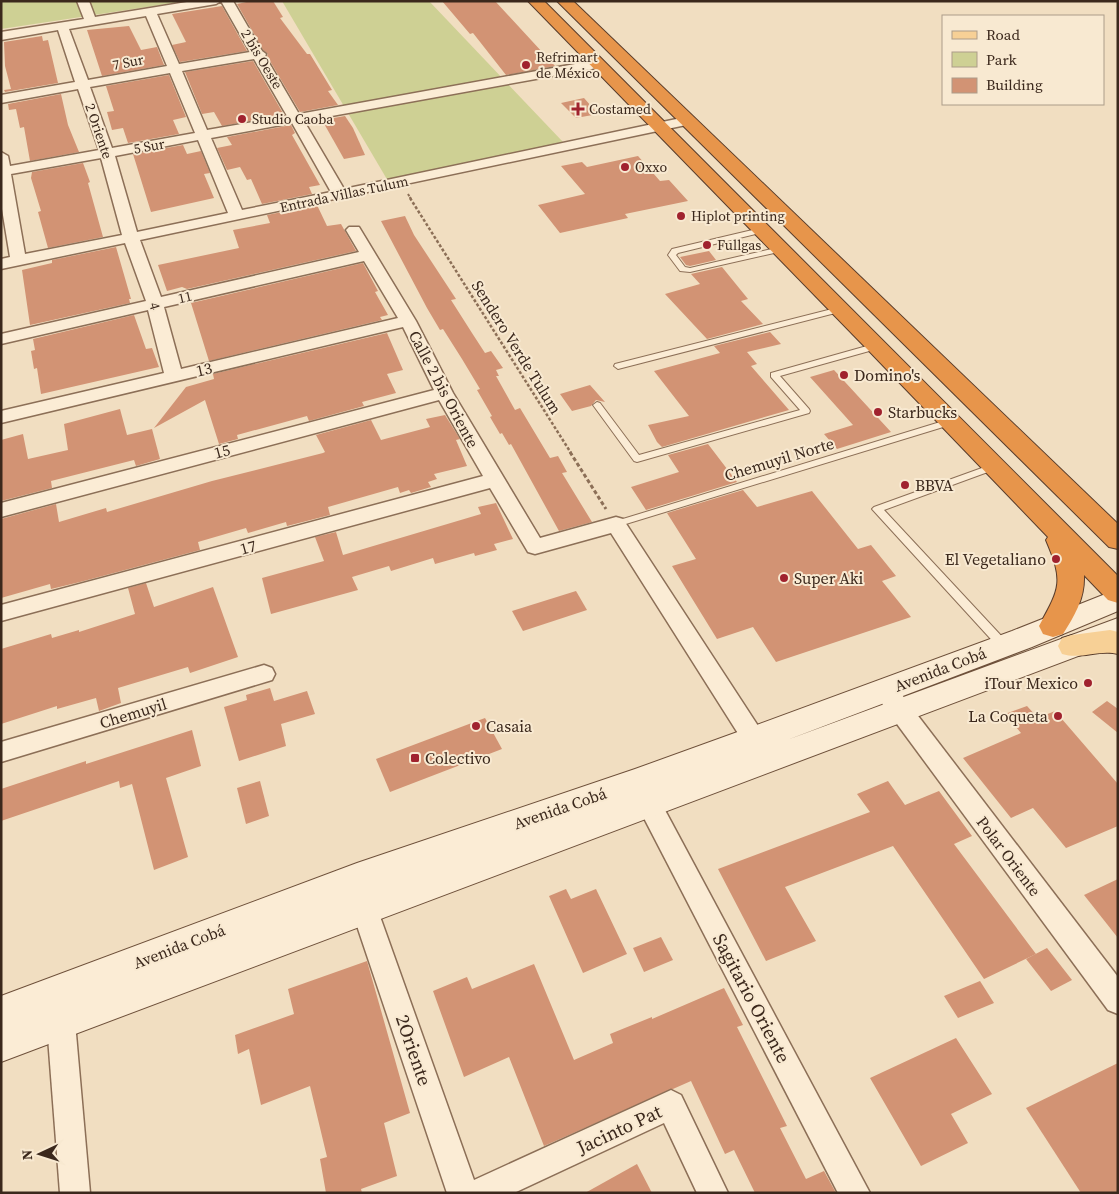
<svg xmlns="http://www.w3.org/2000/svg" width="1119" height="1194" font-family="'Source Serif 4',serif">
<rect width="100%" height="100%" fill="#f1dec1"/>
<g fill="#ced094">
<polygon points="1,1 187,1 1,29"/>
<polygon points="282,1 429,1 563,142 388,181"/>
</g>
<g fill="#d29374">
<polygon points="251,1 273,1 283,17 280,18 307,54 310,54 332,90 328,91 338,105 300,112 267,56 268,54 263,50 237,4"/>
<polygon points="442,1 495,1 555,66 506,75 473,33 470,34"/>
<polygon points="222,6 247,51 180,62 172,45 186,42 172,14"/>
<polygon points="129,26 141,50 157,47 164,65 102,76 87,30"/>
<polygon points="42,36 43,41 48,40 58,83 5,92 4,90 11,89 5,66 4,42"/>
<polygon points="253,61 284,115 222,126 214,112 202,114 185,72"/>
<polygon points="169,75 186,117 173,120 179,134 128,143 123,128 112,130 107,112 114,111 106,86"/>
<polygon points="61,94 68,125 79,152 30,161 24,127 20,128 16,109 9,110 8,104"/>
<polygon points="584,98 598,114 576,118 561,103"/>
<polygon points="345,116 353,128 365,155 344,159 322,120"/>
<polygon points="291,125 295,133 292,135 320,185 309,187 312,194 262,204 251,179 247,180 240,167 227,170 217,148 232,145 227,137"/>
<polygon points="183,145 187,154 201,151 210,173 204,174 214,198 151,212 133,154"/>
<polygon points="638,156 660,181 669,180 688,201 625,214 628,218 560,233 538,205 585,194 561,166 582,162 587,167"/>
<polygon points="83,163 90,182 88,183 103,237 48,248 38,212 41,211 31,178 32,172"/>
<polygon points="317,205 327,226 341,224 356,251 187,289 182,287 167,291 158,265 239,248 233,230 270,223 267,215"/>
<polygon points="405,216 414,235 456,299 451,300 472,333 485,353 491,351 503,368 496,370 499,376 496,376 515,410 520,408 550,458 558,456 567,472 562,473 592,522 559,531 511,444 509,445 502,433 500,434 490,417 492,416 477,390 480,389 462,359 443,329 440,330 427,308 381,221"/>
<polygon points="116,247 131,299 129,299 130,303 30,325 22,270 52,263 52,260"/>
<polygon points="709,251 716,260 690,266 686,265 680,257"/>
<polygon points="363,263 378,291 375,292 388,315 380,317 382,320 209,361 191,303"/>
<polygon points="722,267 748,299 741,301 763,324 707,339 665,294 700,284 691,274"/>
<polygon points="134,315 146,349 152,348 159,367 41,394 37,368 34,369 31,351 35,350 33,339"/>
<polygon points="770,332 781,344 747,352 757,364 751,366 789,410 662,447 657,442 648,425 689,416 654,371 720,353 714,346"/>
<polygon points="387,333 403,370 387,374 396,393 362,402 364,406 309,421 307,416 237,435 238,439 219,444 205,400 154,428 186,387 214,379 213,374"/>
<polygon points="834,370 891,432 837,449 824,434 853,425 810,377"/>
<polygon points="590,385 605,402 596,400 591,406 572,411 560,394"/>
<polygon points="120,409 127,435 152,429 160,459 136,466 134,460 51,481 52,488 1,501 1,440 23,434 28,459 68,450 64,424"/>
<polygon points="445,415 460,439 456,440 467,466 434,474 437,479 428,482 431,487 411,493 409,490 400,493 398,487 328,507 330,515 287,526 286,522 248,533 246,528 198,542 200,550 80,582 51,589 50,584 1,598 1,519 56,504 59,522 106,508 107,512 212,481 323,453 325,452 316,435 371,420 381,440 430,427 426,419"/>
<polygon points="708,444 737,482 646,510 631,487 679,472 668,455"/>
<polygon points="743,490 757,507 812,491 858,549 871,545 896,576 882,581 911,617 776,662 753,627 717,639 672,566 696,559 667,513"/>
<polygon points="496,503 513,539 494,544 497,550 475,556 474,553 435,564 433,558 391,571 389,566 352,577 358,590 271,614 262,578 324,561 315,537 336,532 343,555 481,514 478,507"/>
<polygon points="146,583 154,607 213,587 238,657 190,673 188,667 118,688 121,703 99,711 96,698 57,709 57,706 1,724 1,649 51,634 52,638 79,630 79,632 135,614 128,588"/>
<polygon points="576,591 587,610 523,631 512,611"/>
<polygon points="270,688 274,701 307,691 315,714 281,724 286,746 239,761 224,707 247,700 246,695"/>
<polygon points="1107,701 1118,709 1118,733 1092,712"/>
<polygon points="1027,706 1038,718 1055,711 1118,784 1118,826 1066,848 1033,808 1011,818 963,758 1021,733 1005,714"/>
<polygon points="485,718 502,749 390,792 376,759"/>
<polygon points="192,730 201,766 166,778 188,857 154,870 132,784 120,788 119,781 1,821 1,789 86,761 86,764"/>
<polygon points="260,781 269,816 246,824 237,788"/>
<polygon points="888,781 905,805 939,791 972,836 954,844 1036,954 984,979 893,846 785,887 816,941 766,961 718,869 870,812 857,794"/>
<polygon points="1118,879 1118,938 1084,895"/>
<polygon points="566,889 571,899 596,889 627,954 583,973 549,896"/>
<polygon points="661,937 673,960 644,972 633,948"/>
<polygon points="1047,948 1072,980 1051,991 1026,959"/>
<polygon points="367,961 410,1113 384,1123 397,1176 361,1189 362,1193 326,1193 320,1159 327,1157 310,1086 261,1105 249,1049 238,1054 235,1035 294,1014 288,989"/>
<polygon points="534,964 574,1060 613,1043 610,1034 652,1017 652,1019 724,988 743,1025 737,1027 787,1126 780,1128 806,1179 824,1171 836,1193 755,1193 734,1150 725,1154 691,1081 544,1146 509,1057 464,1077 433,991 467,977 472,989"/>
<polygon points="980,981 994,1003 958,1018 944,996"/>
<polygon points="956,1038 992,1094 951,1114 968,1143 921,1166 870,1078"/>
<polygon points="1118,1063 1118,1193 1081,1193 1026,1108"/>
<polygon points="637,1164 652,1193 585,1193"/>
</g>
<g fill="none" stroke-linecap="round" stroke-linejoin="round">
<defs>
<g id="lane">
<polygon points="761,228 765,230 764,232 678,253 676,255 685,267 690,268 780,247 783,247 783,251 690,272 680,271 668,255 672,249"/>
<polygon points="840,307 844,309 843,311 618,369 614,366 615,364"/>
<polygon points="874,344 877,344 881,346 880,348 780,376 809,409 810,411 809,413 637,462 634,461 593,405 597,402 600,403 639,455 800,410 771,377 771,373"/>
<polygon points="950,419 954,422 953,424 616,527 611,524 613,522"/>
<polygon points="993,464 996,465 998,467 996,469 884,510 1007,642 1008,645 1007,648 999,648 872,509 874,507"/>
</g>
<g id="street">
<path d="M77 1H89L95 17 193 1H233L262 51 266 54 265 56 299 114 597 60 603 64 597 68 304 121 344 189 686 117 691 118 693 121 686 125 140 240 161 297 359 252 346 230 349 227H359L416 321 453 393 540 538 616 517 623 519 762 732 766 739 762 746 754 749 746 746 611 533 535 554 528 552 490 488 1 621V605L483 476 439 400 1 517V503L434 390 403 327 1 423V411L164 373 148 310 1 344V334L146 301 125 243 1 269V259L10 257 1 203V152L8 156 10 166 99 150 78 89 1 103V95L75 82 58 30 1 40V32L84 19ZM221 1 250 52 179 64 157 14 216 4ZM146 16 167 66 88 80 69 29ZM254 59 287 116 207 130 182 71ZM170 73 195 133 112 148 90 87ZM292 123 331 192 242 210 211 138ZM198 140 228 213 137 232 115 156ZM101 158 122 235 25 254 11 174ZM364 261 398 318 181 369 164 307Z"/>
<polygon points="264,665 272,668 275,674 272,680 1,762 1,742"/>
<polygon points="891,689 899,691 1118,977 1118,1014 1108,1010 883,705 880,698 883,691"/>
<polygon points="642,780 651,784 870,1193 838,1193 630,791 633,784"/>
<polygon points="364,896 373,899 377,908 474,1180 671,1090 681,1095 728,1193 697,1193 664,1123 514,1193 447,1193 351,908 355,899"/>
<polygon points="60,997 70,1001 74,1011 90,1193 60,1193 46,1011 50,1001"/>
</g>
<polygon id="secondary" points="1118,589 1118,611 1032,647 787,740 1118,618 1118,641 1,1062 1,996 357,863 635,769 743,730 1012,631"/>
<path id="primary" d="M1110 630 1118 632V654C1099 649 1081 660 1062 654L1058 646 1062 638 1072 635Z"/>
<g id="highway">
<path d="M528 1H544L1118 576V603L1108 600 1084 575C1085 598 1075 615 1063 634L1053 637 1043 634 1039 626C1060 588 1064 582 1046 540L1048 537 869 351Z"/>
<polygon points="557,1 573,1 1118,524 1118,549 1109,547"/>
</g>
</defs>
<use href="#lane" stroke="#8c6f57" stroke-width="2"/>
<use href="#street" stroke="#8c6f57" stroke-width="3"/>
<use href="#secondary" stroke="#6e503a" stroke-width="2"/>
<use href="#primary" stroke="#593d2c" stroke-width="2"/>
<use href="#highway" stroke="#593d2c" stroke-width="2"/>
<polyline stroke="#8c6f57" stroke-width="2" stroke-dasharray="2.5 1" stroke-linecap="butt" points="408,194 411,199"/>
<polyline stroke="#8c6f57" stroke-width="2.5" stroke-dasharray="3 2" stroke-linecap="butt" points="410,198 571,453"/>
<polyline stroke="#8c6f57" stroke-width="3" stroke-dasharray="4 2.5" stroke-linecap="butt" points="570,452 606,509"/>
<use href="#lane" fill="#fbecd5" fill-rule="evenodd"/>
<use href="#street" fill="#fbecd5" fill-rule="evenodd"/>
<use href="#secondary" fill="#fbecd5" fill-rule="evenodd"/>
<use href="#primary" fill="#f7d096" fill-rule="evenodd"/>
<use href="#highway" fill="#e7954b" fill-rule="evenodd"/>
</g>
<g fill="#a0222e" stroke="#f8e9d1" stroke-width="2">
<circle cx="526" cy="65" r="5"/>
<path d="M575.5 101.5h5v5h5v5h-5v5h-5v-5h-5v-5h5z"/>
<circle cx="242" cy="119" r="5"/>
<circle cx="625" cy="167" r="5"/>
<circle cx="681" cy="216" r="5"/>
<circle cx="707" cy="245" r="5"/>
<circle cx="844" cy="375" r="5"/>
<circle cx="878" cy="412" r="5"/>
<circle cx="905" cy="485" r="5"/>
<circle cx="1056" cy="559" r="5"/>
<circle cx="784" cy="578" r="5"/>
<circle cx="1088" cy="683" r="5"/>
<circle cx="1058" cy="716" r="5"/>
<circle cx="476" cy="726" r="5"/>
<rect x="410" y="753" width="10" height="10" rx="2.5"/>
</g>
<g text-anchor="middle" stroke-width="4" stroke-linejoin="round" paint-order="stroke">
<g font-size="14" fill="#3b281c" stroke="#f8e9d1" text-anchor="start">
<text x="536" y="62">Refrimart<tspan x="536" dy="16">de México</tspan></text>
<text x="589" y="114">Costamed</text>
<text x="252" y="124">Studio Caoba</text>
<text x="635" y="172">Oxxo</text>
<text x="691" y="221">Hiplot printing</text>
<text x="717" y="250">Fullgas</text>
</g>
<g font-size="14" fill="#3b281c" stroke="#f8e9d1">
<text transform="translate(262 59) rotate(59)" y="5">2 bis Oeste</text>
<text transform="translate(128 62) rotate(-11)" y="5">7 Sur</text>
<text transform="translate(99 131) rotate(71)" y="5">2 Oriente</text>
<text transform="translate(149 146) rotate(-10)" y="5">5 Sur</text>
<text transform="translate(344 194) rotate(-12)" y="5">Entrada Villas Tulum</text>
<text transform="translate(185 297) rotate(-13)" y="5">11</text>
<text transform="translate(155 306) rotate(73)" y="5">4</text>
</g>
<g font-size="16" fill="#3b281c" stroke="#f8e9d1">
<text transform="translate(517 347) rotate(58)" y="6">Sendero Verde Tulum</text>
<text transform="translate(204 369) rotate(-13)" y="6">13</text>
<text transform="translate(444 389) rotate(62)" y="6">Calle 2 bis Oriente</text>
<text transform="translate(222 451) rotate(-15)" y="6">15</text>
<text transform="translate(779 459) rotate(-17)" y="6">Chemuyil Norte</text>
<text transform="translate(248 547) rotate(-15)" y="6">17</text>
<text transform="translate(940 669) rotate(-21)" y="6">Avenida Cobá</text>
<text transform="translate(133 713) rotate(-17)" y="6">Chemuyil</text>
<text transform="translate(560 808) rotate(-19)" y="6">Avenida Cobá</text>
<text transform="translate(1009 856) rotate(53)" y="6">Polar Oriente</text>
<text transform="translate(179 946) rotate(-21)" y="6">Avenida Cobá</text>
</g>
<g font-size="16" fill="#3b281c" stroke="#f8e9d1" text-anchor="start">
<text x="854" y="381">Domino's</text>
<text x="888" y="418">Starbucks</text>
<text x="915" y="491">BBVA</text>
<text x="1046" y="565" text-anchor="end">El Vegetaliano</text>
<text x="794" y="584">Super Aki</text>
<text x="1078" y="689" text-anchor="end">iTour Mexico</text>
<text x="1048" y="722" text-anchor="end">La Coqueta</text>
<text x="486" y="732">Casaia</text>
<text x="425" y="764">Colectivo</text>
</g>
<g font-size="19" fill="#3b281c" stroke="#f8e9d1">
<text transform="translate(752 998) rotate(62)" y="7">Sagitario Oriente</text>
<text transform="translate(414 1050) rotate(71)" y="7">2Oriente</text>
<text transform="translate(619 1129) rotate(-25)" y="7">Jacinto Pat</text>
</g>
</g>
<rect width="1119" height="1194" fill="none" stroke="#3b281c" stroke-width="5"/>
<rect x="942" y="15" width="162" height="90" fill="#f8e9d1" stroke="#ac9c89"/>
<rect x="952" y="31" width="25" height="8" fill="#f7d096" stroke="#ac9c89"/>
<text x="986" y="40" font-size="15" fill="#3b281c">Road</text>
<rect x="952" y="52" width="25" height="15" fill="#ced094" stroke="#ac9c89"/>
<text x="986" y="65" font-size="15" fill="#3b281c">Park</text>
<rect x="952" y="78" width="25" height="15" fill="#d29374" stroke="#ac9c89"/>
<text x="986" y="90" font-size="15" fill="#3b281c">Building</text>
<g transform="translate(40 1154) rotate(266)" stroke="#f8e9d1" stroke-width="4" paint-order="stroke">
<path d="M0-4L9 19L0 12L-9 19Z" fill="#3b281c"/>
<text y="-8" font-size="14" font-weight="bold" text-anchor="middle" fill="#3b281c">N</text>
</g>
</svg>
